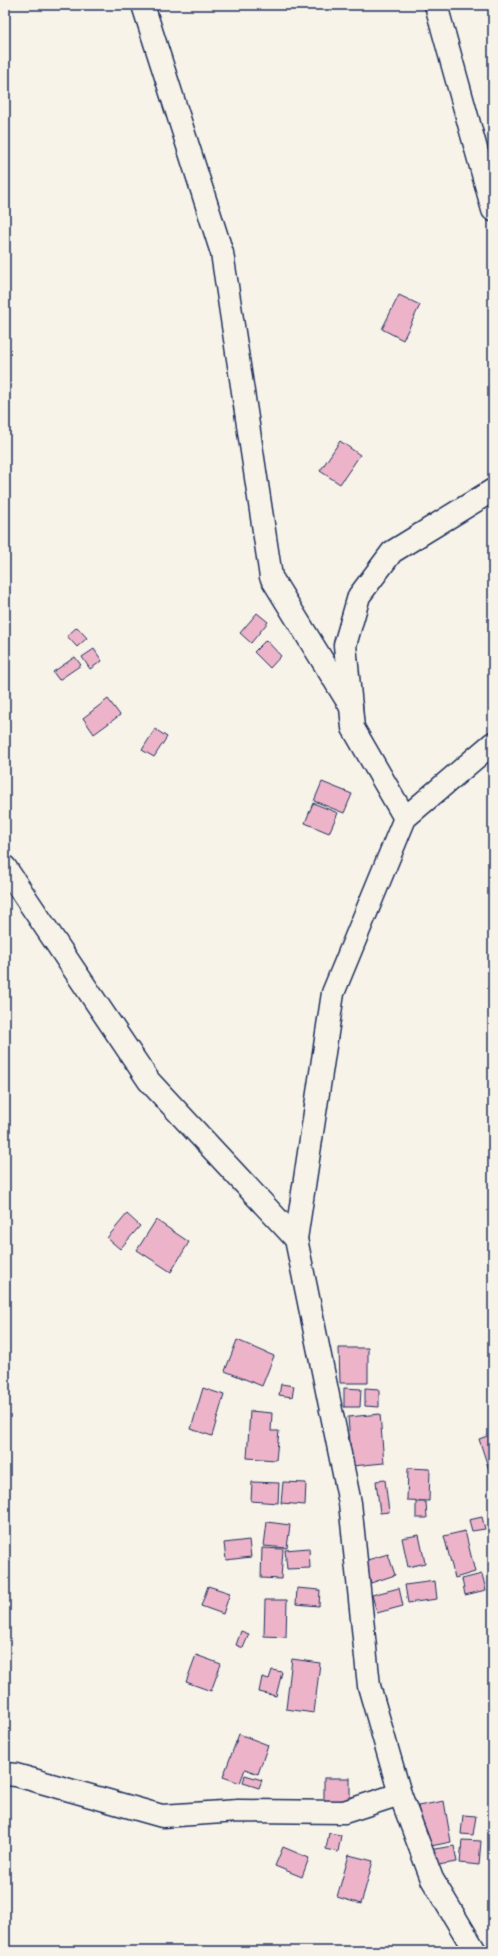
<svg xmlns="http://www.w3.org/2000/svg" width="498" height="1956" font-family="'Patrick Hand',sans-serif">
<rect width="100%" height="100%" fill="#f7f3e8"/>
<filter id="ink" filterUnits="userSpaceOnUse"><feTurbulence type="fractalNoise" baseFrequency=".025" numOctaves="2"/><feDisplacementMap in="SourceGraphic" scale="8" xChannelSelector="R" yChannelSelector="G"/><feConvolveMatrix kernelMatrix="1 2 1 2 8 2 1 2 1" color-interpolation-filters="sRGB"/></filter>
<g filter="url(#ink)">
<g fill="#edb4c9" stroke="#1b2f5e">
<polygon points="399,295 420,305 403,340 382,329"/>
<polygon points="340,441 360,455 340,484 320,471"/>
<polygon points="257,613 268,622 251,643 240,633"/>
<polygon points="77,627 87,638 77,647 67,636"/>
<polygon points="266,640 281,656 270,668 254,652"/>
<polygon points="94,649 102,661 90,669 82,657"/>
<polygon points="75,657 81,665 59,680 53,672"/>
<polygon points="108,699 120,715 94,734 83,718"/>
<polygon points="155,729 167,737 154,757 142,750"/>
<polygon points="322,782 352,794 344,813 314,801"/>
<polygon points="313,803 338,813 329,833 305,823"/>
<polygon points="127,1214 140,1226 120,1249 107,1238"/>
<polygon points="156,1220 189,1242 171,1272 137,1250"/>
<polygon points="237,1340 274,1356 262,1386 225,1371"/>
<polygon points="339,1348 368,1348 368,1383 340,1383"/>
<polygon points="281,1384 294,1386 292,1397 279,1395"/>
<polygon points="203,1388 224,1395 212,1436 191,1429"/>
<polygon points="344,1388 361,1389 360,1407 344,1407"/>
<polygon points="365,1388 379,1389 379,1407 365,1406"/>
<polygon points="250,1411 272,1413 271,1431 279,1431 276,1460 247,1458"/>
<polygon points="380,1414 384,1463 352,1466 348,1417"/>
<polygon points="493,1434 493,1479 492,1479 479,1439"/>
<polygon points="408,1468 430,1469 429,1501 407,1500"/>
<polygon points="385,1480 389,1512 380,1513 376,1481"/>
<polygon points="252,1482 279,1483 278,1503 251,1501"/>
<polygon points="283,1482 306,1483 305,1505 281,1503"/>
<polygon points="416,1502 426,1502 427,1518 416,1518"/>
<polygon points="482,1517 485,1529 472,1531 469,1520"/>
<polygon points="267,1522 290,1525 287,1548 264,1546"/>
<polygon points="465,1531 475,1572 455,1578 444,1536"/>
<polygon points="419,1535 425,1563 408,1567 402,1538"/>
<polygon points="249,1540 251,1557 226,1560 224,1543"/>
<polygon points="262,1548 283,1549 281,1579 261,1578"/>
<polygon points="309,1548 310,1568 287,1569 285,1550"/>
<polygon points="388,1554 395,1575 371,1583 364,1561"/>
<polygon points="482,1574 486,1590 465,1595 462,1579"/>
<polygon points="435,1581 437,1599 408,1603 405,1585"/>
<polygon points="208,1586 230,1593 223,1614 201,1606"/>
<polygon points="297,1588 320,1590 319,1606 296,1604"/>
<polygon points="399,1588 403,1606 377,1613 372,1595"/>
<polygon points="265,1600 287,1600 286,1637 264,1636"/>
<polygon points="241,1631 249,1634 243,1648 236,1645"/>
<polygon points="196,1655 221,1664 211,1691 186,1682"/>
<polygon points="292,1659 320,1663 314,1713 286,1709"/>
<polygon points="272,1670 282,1672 276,1696 259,1692 262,1677 269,1679"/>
<polygon points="239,1734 268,1745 258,1774 245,1769 240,1783 223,1777"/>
<polygon points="245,1775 262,1780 259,1788 243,1783"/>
<rect x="324" y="1778" width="26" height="23"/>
<polygon points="444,1801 451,1842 426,1847 418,1806"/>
<polygon points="463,1815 476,1816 473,1835 461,1834"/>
<polygon points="329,1833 341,1835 338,1852 326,1849"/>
<polygon points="462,1840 481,1841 479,1865 460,1863"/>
<polygon points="454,1846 457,1862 431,1866 428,1850"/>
<polygon points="283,1847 309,1858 302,1877 275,1866"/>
<polygon points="349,1855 373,1861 361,1904 337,1897"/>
</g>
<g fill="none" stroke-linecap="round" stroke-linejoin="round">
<defs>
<g id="minor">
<polyline points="143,5 222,253 271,577 351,707"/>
<polyline points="436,5 493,210"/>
<polyline points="405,818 353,728 345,645 359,596 392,552 493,490"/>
<polyline points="5,867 149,1081 296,1239"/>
<polyline points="5,1774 16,1775 162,1816 238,1811 344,1812 400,1794"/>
<polyline points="475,1951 432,1879 400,1794 369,1686 350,1503 296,1239 333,993 405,818 493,743"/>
</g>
</defs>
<use href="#minor" stroke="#1b2f5e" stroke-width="25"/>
<use href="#minor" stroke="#f7f3e8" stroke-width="22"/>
</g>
</g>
<rect width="498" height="1956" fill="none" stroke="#f7f3e8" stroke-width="20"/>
<rect x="10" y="10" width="478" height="1936" fill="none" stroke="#1b2f5e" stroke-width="1.5" filter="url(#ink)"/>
</svg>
